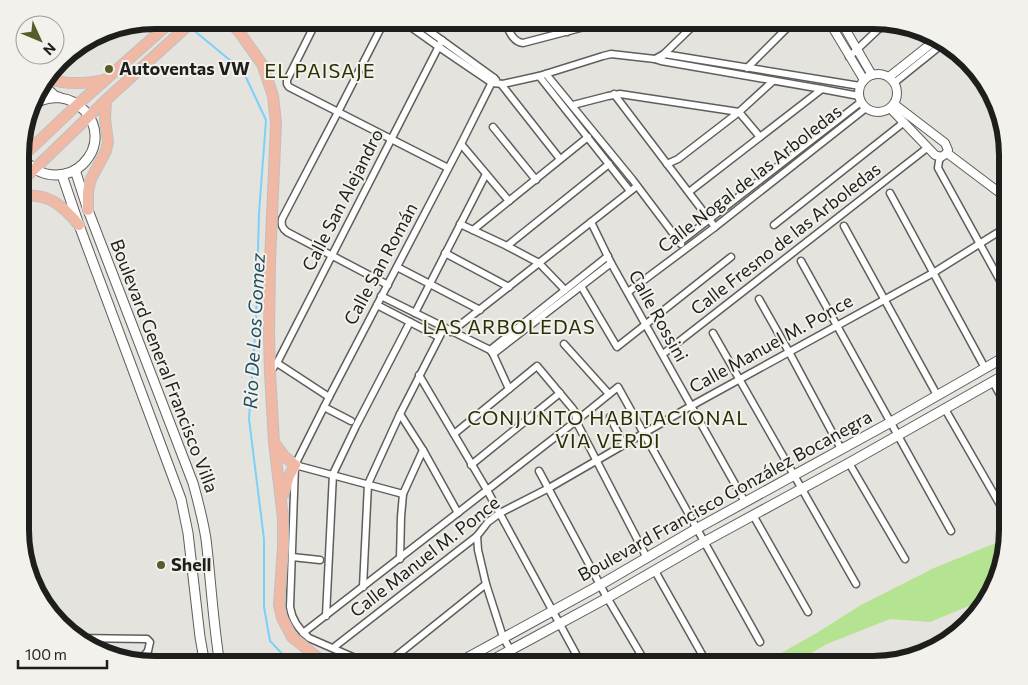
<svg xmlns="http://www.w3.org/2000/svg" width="1028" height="685" font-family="Commissioner,sans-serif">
<rect width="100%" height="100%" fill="#e5e3de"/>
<polygon fill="#b4e392" points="1008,538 988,598 930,622 890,619 827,644 790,665 760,665 815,634 861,605 934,568"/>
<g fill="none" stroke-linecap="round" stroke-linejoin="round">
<polyline stroke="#7ad1fc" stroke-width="2" points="191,28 243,71 266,120 259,213 256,321 249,419 264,539 264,607 270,641 293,665"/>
<defs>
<g id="minor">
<polyline points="317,20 287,80 287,84 289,87 448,168"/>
<path d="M385 20 338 112 282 219C281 225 282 228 287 232L388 285"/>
<polyline points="401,20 439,47 492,83 503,84 539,76 603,56 611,54 655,59 661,61 822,89 859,96"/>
<polyline points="414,20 494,78 496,80"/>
<path d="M504 20C508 28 512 42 523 43L611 20"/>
<polyline points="560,20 567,32"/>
<polyline points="631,20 646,24 654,20"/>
<polyline points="663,56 664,54 699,20"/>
<polyline points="849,57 885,23"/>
<polyline points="655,59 664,54 860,86"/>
<polyline points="747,68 795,20"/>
<polyline points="546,74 632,179 681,244"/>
<polyline points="539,76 630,191"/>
<polyline points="894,83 945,42"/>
<polyline points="501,84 560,159"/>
<polyline points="614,94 715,227"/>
<polyline points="573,105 608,96 620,94 739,112 760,137"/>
<polyline points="493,127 536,180"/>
<polyline points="461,144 509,201"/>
<polyline points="941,157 939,161 938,168 1008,295"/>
<polyline points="667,164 678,159 739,112 773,81"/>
<polyline points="689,192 822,89"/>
<polyline points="890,193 985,368"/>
<polyline points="591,222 611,263 745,502"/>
<polyline points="460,224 507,246 539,263 565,290"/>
<polyline points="774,225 903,123"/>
<polyline points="844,226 937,395"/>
<polyline points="473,230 588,137"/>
<polyline points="680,242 861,102"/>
<polyline points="507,246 609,164"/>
<polyline points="445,253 509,287"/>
<polyline points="801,261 951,531"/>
<polyline points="397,267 480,310"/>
<polyline points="581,286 617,347 731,257"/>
<polyline points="628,292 715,227 866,108"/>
<polyline points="381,296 490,350 493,354 509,389"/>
<polyline points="759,299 789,352 841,449"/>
<polyline points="377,305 439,337"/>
<polyline points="415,313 486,174"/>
<polyline points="451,332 637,186"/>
<polyline points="713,333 856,584"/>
<polyline points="564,344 609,394"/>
<polyline points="490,350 608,256"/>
<polyline points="493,354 611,263"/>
<polyline points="663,354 927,148"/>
<polyline points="277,363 329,397"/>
<polyline points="270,372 277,363 442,40"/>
<polyline points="419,375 487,490 582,665"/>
<polyline points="993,382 1008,409"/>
<polyline points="324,407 351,421"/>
<polyline points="945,409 1006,515"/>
<polyline points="400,414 423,450 458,513"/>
<polyline points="610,417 624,445"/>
<polyline points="454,434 537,366 573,409 575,412 576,421 647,558"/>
<polyline points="849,463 905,559"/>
<polyline points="295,465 403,494"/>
<polyline points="471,465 560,393"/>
<polyline points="539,471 605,594 647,665"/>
<polyline points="753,515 808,612"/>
<polyline points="477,536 478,550 486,584 503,637 519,665"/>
<polyline points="292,557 320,560"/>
<polyline points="400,559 401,517 403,494 423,450"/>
<polyline points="655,571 708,665"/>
<polyline points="363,587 368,484 400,414 444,328"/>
<polyline points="326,616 333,474 356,426 410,322"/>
<polyline points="303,633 576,421 618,387 760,642"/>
<polyline points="76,638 147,639 150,642 148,651 139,661"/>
<polyline points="333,648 477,536 488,522 500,513 549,488 691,406 933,273 1008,226"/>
<path d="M371 665 309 638C298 629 292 620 290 607L295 465 329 397 461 144 494 78"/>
<polyline points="385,665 486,584"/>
<polyline points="446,665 452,662 456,663"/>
</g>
<g id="tertiary">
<polyline points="828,20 864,80"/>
<polyline points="840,20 872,75"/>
<circle cx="878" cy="93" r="19"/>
<polyline points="889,77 937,39"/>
<polyline points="894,104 945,143 948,150 947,153"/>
<polyline points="890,108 935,155 941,157 947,153"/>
<polyline points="947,153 1008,199"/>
</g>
<g id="secondary">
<polyline points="42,84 55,96 59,97"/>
<path d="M21 154C28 167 41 175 56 175 66 175 76 171 83 164 118 129 70 76 30 107"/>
<path d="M75 170 88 210 193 483C198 501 203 520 206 539 211 581 213 623 220 665"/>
<polyline points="62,175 79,225 181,499 188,533 200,637 205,665"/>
<polyline points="454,665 600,585 696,529 891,422 1008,355"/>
<polyline points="483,665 607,598 704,542 849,463 1008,373"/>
</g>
<g id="primary">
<polyline points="228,20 240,33 262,64 266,75 273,96 276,123 270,262 269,335 270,373 274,442 283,518 283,547 279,605 282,618 292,637 327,665"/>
<path d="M47 78C65 85 85 84 104 80"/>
<polyline points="21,158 78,104 173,20"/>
<polyline points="21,182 106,100 194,20"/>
<path d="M21 196C49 193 62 205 79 225"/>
<polyline points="88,210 88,193 89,186 91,179 106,151 108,142 105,119 106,100"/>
<polyline points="276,445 285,457 295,465 289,476 283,495"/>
</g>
</defs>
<use href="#minor" stroke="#605e5a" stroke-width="9"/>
<use href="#tertiary" stroke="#605e5a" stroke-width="10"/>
<use href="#secondary" stroke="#605e5a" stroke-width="11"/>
<use href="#primary" stroke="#c0c0bf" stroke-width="12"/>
<use href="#minor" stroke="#fff" stroke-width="6"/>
<use href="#tertiary" stroke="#fff" stroke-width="8"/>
<use href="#secondary" stroke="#fff" stroke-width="9"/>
<use href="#primary" stroke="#efb9a6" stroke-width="10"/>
</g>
<g fill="#585c2a" stroke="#f2f1eb" stroke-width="2">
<circle cx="109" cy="69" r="5"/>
<circle cx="161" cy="565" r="5"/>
</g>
<g text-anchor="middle" stroke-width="4" stroke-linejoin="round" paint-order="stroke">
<g font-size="18" font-weight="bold" fill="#1e1e1c" stroke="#f2f1eb" text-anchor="start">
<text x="119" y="75">Autoventas VW</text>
<text x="171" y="571">Shell</text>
</g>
<g font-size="18" fill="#1e1e1c" stroke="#f2f1eb">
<text transform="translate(750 179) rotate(-38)" y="6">Calle Nogal de las Arboledas</text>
<text transform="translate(343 200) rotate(-63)" y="6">Calle San Alejandro</text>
<text transform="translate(786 239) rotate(-38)" y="6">Calle Fresno de las Arboledas</text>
<text transform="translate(381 264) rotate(-62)" y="6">Calle San Román</text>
<text transform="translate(658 316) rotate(61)" y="6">Calle Rossini</text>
<text transform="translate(771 344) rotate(-29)" y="6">Calle Manuel M. Ponce</text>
<text transform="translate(164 366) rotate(69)" y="6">Boulevard General Francisco Villa</text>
<text transform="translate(725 496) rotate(-29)" y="6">Boulevard Francisco González Bocanegra</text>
<text transform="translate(425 557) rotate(-38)" y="6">Calle Manuel M. Ponce</text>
</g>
<g font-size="19" font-style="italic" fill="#1e4e64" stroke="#f2f1eb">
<text transform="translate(254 331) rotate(-87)" y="7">Rio De Los Gomez</text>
</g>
<g font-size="20" letter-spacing="1" fill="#2c2f05" stroke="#f2f1eb">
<text x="320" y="78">EL PAISAJE</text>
<text x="509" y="334">LAS ARBOLEDAS</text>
<text x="608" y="425">CONJUNTO HABITACIONAL<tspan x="608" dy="23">VIA VERDI</tspan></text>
</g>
</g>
<path d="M0 0H1028V685H0ZM155 29H873A126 126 0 0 1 999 155V530A126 126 0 0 1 873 656H155A126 126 0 0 1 29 530V155A126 126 0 0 1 155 29Z" fill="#f2f1eb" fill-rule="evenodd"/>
<path fill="none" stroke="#1e1e1c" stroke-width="6" d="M155 29H873A126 126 0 0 1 999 155V530A126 126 0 0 1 873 656H155A126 126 0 0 1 29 530V155A126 126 0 0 1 155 29Z"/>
<g transform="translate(40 40) rotate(134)"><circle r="24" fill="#f2f1eb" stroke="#9d9d98"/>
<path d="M0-4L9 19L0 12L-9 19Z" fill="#585c2a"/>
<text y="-8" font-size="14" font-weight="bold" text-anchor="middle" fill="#1e1e1c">N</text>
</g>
<path d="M18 660v8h89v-8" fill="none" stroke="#1e1e1c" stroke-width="2.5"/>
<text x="25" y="660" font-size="15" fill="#1e1e1c" stroke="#f2f1eb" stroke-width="4" paint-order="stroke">100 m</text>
</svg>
